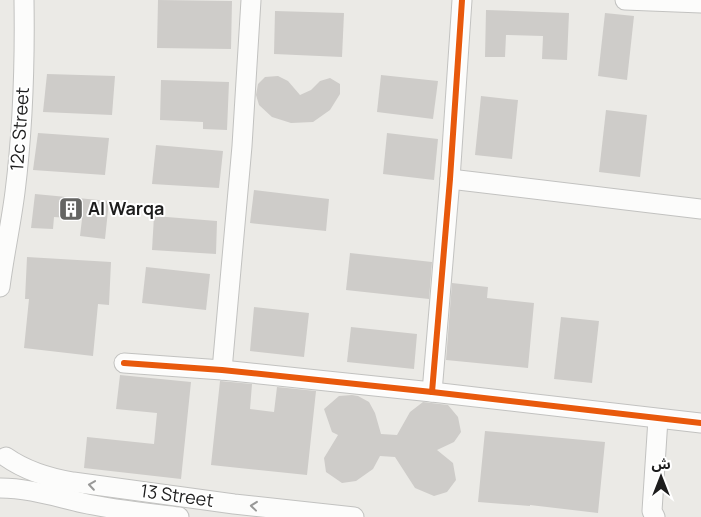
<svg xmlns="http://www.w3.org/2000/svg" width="701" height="517" font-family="Manrope,'Noto Sans Arabic',sans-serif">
<rect width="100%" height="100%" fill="#ebeae6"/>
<g fill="#ceccc9">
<polygon points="158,0 232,1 231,49 157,48"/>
<polygon points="486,10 569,13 567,60 542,59 543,36 506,35 505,57 485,57"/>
<polygon points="275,11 344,13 342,57 274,54"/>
<polygon points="605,13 634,16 627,80 598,76"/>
<polygon points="47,74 115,76 112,115 43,112"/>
<polygon points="381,75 438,81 433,119 377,112"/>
<polygon points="278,76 288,81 300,95 311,90 320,81 330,78 340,84 340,94 330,110 313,122 291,123 272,117 259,105 256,95 258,84 265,77"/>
<polygon points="161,80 229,82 227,130 203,129 203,122 160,120"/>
<polygon points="481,96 518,100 512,159 475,155"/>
<polygon points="606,110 647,115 640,177 599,172"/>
<polygon points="38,133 109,138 105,175 33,170"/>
<polygon points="387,133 438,139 434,180 383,174"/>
<polygon points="156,145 223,151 219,188 152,184"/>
<polygon points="254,190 329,199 326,231 250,223"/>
<polygon points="35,194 109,201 105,239 80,236 82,219 54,217 53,229 31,228"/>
<polygon points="154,216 217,221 216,254 152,250"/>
<polygon points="350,253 432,262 429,299 346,290"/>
<polygon points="27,257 111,262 109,305 98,304 93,356 24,348 29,299 25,299"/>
<polygon points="146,267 210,274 206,310 142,303"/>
<polygon points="452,283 488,287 487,298 534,303 528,368 446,360"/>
<polygon points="254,307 309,313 304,357 250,351"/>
<polygon points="561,317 599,321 592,383 554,379"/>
<polygon points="351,327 417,334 414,369 347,362"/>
<polygon points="120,375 191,382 181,479 84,468 87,437 154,444 157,413 116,409"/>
<polygon points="220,381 252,384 250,409 274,412 277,387 316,391 307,475 211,465"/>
<polygon points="352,395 358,396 369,402 375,413 381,434 397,435 410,412 423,402 448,405 458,417 461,432 454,442 437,450 453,463 456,480 447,492 434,496 415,488 395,457 380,456 373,469 356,481 342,483 326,472 324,458 338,435 332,432 324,409 339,396"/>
<polygon points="485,431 605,442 598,513 530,505 530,506 478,502"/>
</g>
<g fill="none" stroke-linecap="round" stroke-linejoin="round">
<defs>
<g id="minor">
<polyline points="625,0 701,3"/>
<polyline points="450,179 701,209"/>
<path d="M0 287C4 255 11 224 15 192 23 128 25 64 24 0"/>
<polyline points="124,363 222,370 432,392 701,423"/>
<polyline points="222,370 242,146 251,0"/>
<polyline points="432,392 450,179 462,0"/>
<path d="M6 457C26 471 49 478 73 482L234 504 354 517"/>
<path d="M0 488C29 488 56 497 83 503 115 510 147 513 179 517"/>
<polyline points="655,517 652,511 658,419"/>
</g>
</defs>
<use href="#minor" stroke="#c2c2c0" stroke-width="21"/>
<use href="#minor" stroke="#fcfcfb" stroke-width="19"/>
<defs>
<g id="cycleway">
<polyline points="124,363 222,370 432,392 701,423"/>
<polyline points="432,392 450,179 462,0"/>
</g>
</defs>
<use href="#cycleway" stroke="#fff" stroke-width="9"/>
<use href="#cycleway" stroke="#e8590c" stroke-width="6"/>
</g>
<defs><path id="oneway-chevron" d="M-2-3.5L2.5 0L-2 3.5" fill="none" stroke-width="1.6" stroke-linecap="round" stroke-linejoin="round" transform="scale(1.25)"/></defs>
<g stroke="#989897">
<use href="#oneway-chevron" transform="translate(92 485) rotate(-172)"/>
<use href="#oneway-chevron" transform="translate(254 506) rotate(-174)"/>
</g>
<defs>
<symbol id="building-square" viewBox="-11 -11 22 22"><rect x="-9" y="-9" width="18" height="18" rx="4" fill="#656563" stroke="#fff"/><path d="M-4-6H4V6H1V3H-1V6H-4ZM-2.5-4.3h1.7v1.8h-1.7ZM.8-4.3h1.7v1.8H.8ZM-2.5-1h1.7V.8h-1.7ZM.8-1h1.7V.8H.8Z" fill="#fff"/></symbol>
</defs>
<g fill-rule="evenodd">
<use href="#building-square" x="57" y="195" width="28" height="28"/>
</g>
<g text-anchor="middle" stroke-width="4" stroke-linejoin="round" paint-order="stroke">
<g font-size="18" fill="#1d1d1d" stroke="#fff">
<text transform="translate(20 129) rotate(-86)" y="6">12c Street</text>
<text transform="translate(177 496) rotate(8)" y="6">13 Street</text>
</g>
<g font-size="18" font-weight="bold" fill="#1d1d1d" stroke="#fff" text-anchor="start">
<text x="88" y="215">Al Warqa</text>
</g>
</g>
<g transform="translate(661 477)" stroke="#ffffff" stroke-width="4" paint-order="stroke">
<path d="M0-4L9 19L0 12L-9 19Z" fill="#1d1d1d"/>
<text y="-8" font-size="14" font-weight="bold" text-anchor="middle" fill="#1d1d1d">ش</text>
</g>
</svg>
